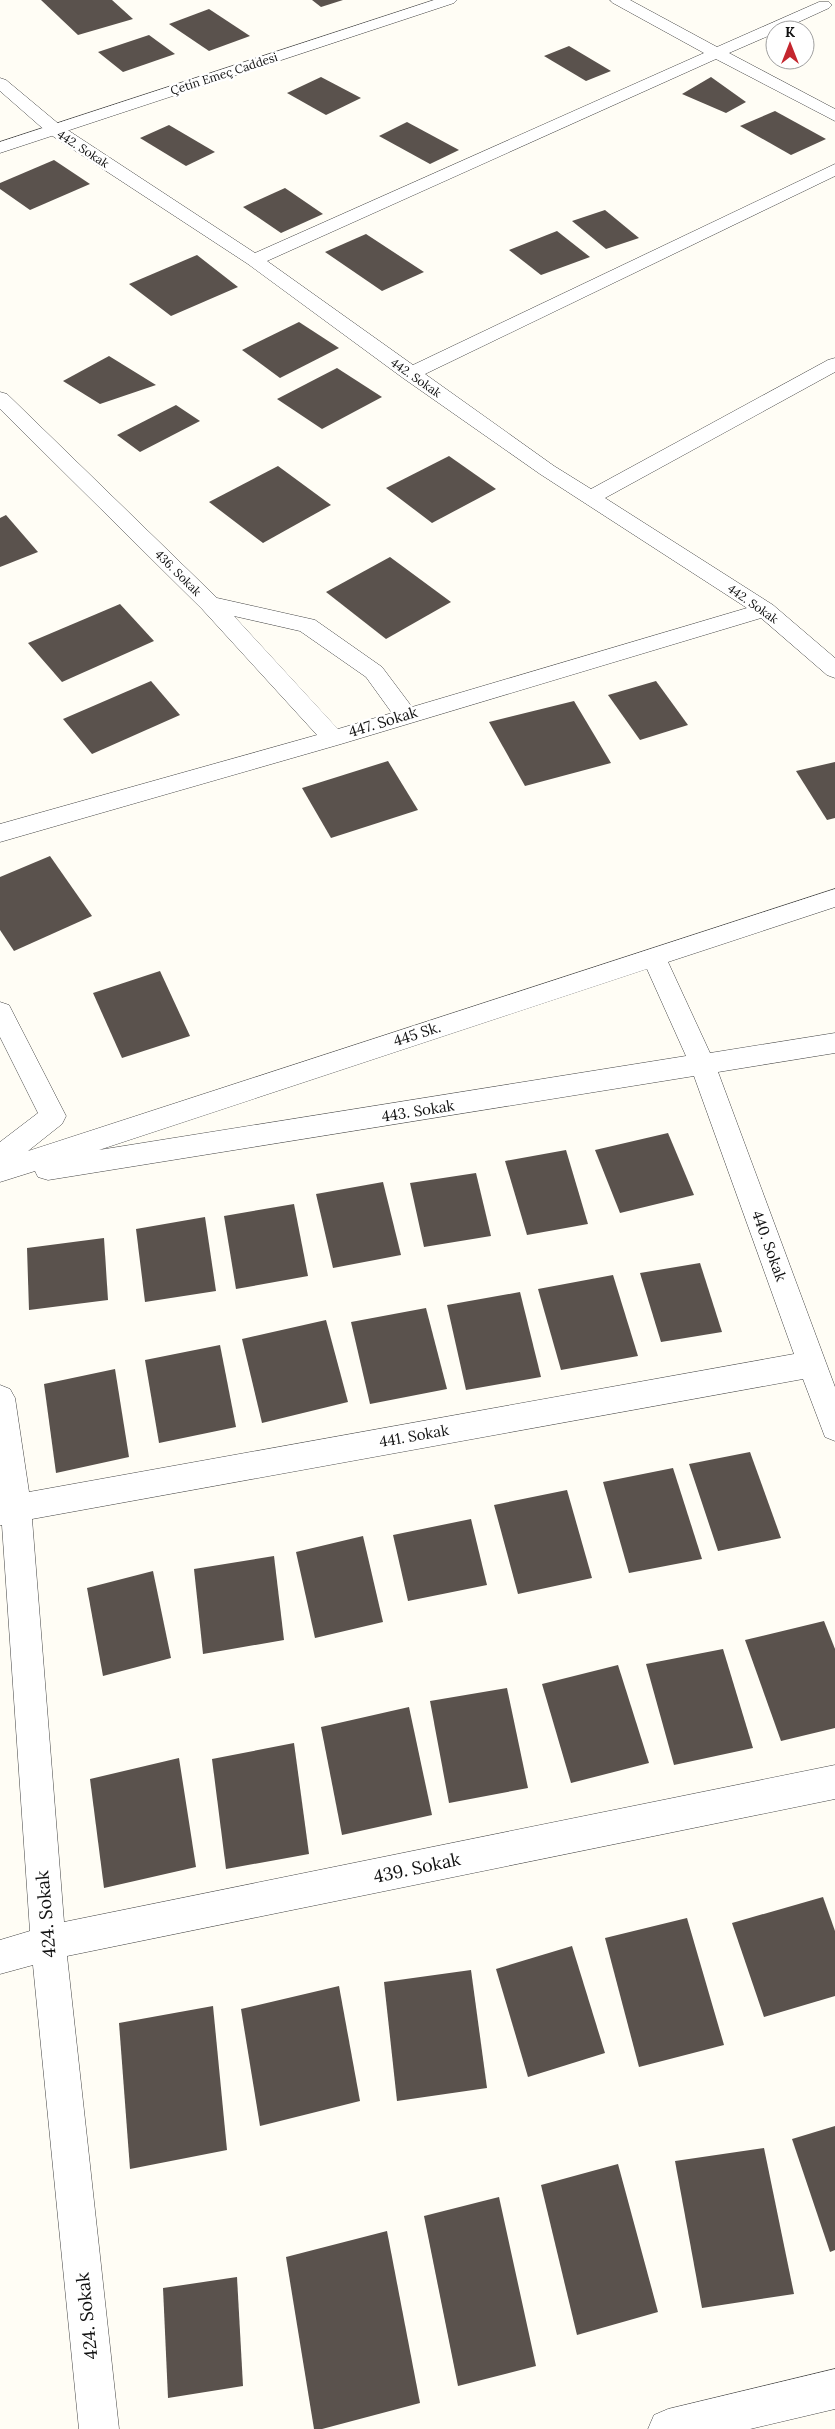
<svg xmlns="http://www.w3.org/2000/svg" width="835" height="2429" font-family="Lora,serif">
<rect width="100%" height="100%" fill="#fffdf5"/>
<g fill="#5a524d">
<polygon points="41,0 112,0 133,19 78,35"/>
<polygon points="312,0 343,0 321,7"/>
<polygon points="209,9 250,36 209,51 169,24"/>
<polygon points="149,35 175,54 123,72 98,52"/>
<polygon points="569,46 611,71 586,81 544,56"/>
<polygon points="321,77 361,98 326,115 287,93"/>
<polygon points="711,77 746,102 726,113 682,94"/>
<polygon points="775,111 826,139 791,155 740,126"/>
<polygon points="407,122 459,150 430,164 379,136"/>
<polygon points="169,125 215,152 186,166 140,138"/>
<polygon points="54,160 90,184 30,210 0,189 0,183"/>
<polygon points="285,188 323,214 281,233 243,207"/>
<polygon points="605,210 639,238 606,249 572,221"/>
<polygon points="557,231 590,257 541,275 509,250"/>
<polygon points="366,234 424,272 382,291 325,252"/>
<polygon points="197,255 238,287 171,316 129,284"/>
<polygon points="299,322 339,348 280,378 242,350"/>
<polygon points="109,356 156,385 100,404 63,381"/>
<polygon points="337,368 382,397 322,429 277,399"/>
<polygon points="176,405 200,421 140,452 117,435"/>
<polygon points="449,456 496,489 432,523 386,488"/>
<polygon points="278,466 331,505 263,543 209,502"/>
<polygon points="6,515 38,552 0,567 0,518"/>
<polygon points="390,557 451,602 386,639 326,592"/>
<polygon points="120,604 154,641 62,682 28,643"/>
<polygon points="151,681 180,715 92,754 63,719"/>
<polygon points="656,681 688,725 640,740 608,695"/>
<polygon points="574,701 611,763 525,786 489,722"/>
<polygon points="388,761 418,810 331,838 302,788"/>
<polygon points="835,762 835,818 827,820 796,771"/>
<polygon points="50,856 92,916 14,951 0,930 0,877"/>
<polygon points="160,971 190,1036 122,1058 93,993"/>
<polygon points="668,1133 694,1195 620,1213 595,1150"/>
<polygon points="566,1150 588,1224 527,1235 505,1161"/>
<polygon points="476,1173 491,1236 424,1247 410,1183"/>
<polygon points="383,1182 401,1255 333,1268 316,1194"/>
<polygon points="294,1204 308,1276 236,1289 224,1216"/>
<polygon points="205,1217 216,1291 145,1302 136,1229"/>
<polygon points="104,1238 108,1300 29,1310 27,1248"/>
<polygon points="700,1263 722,1332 661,1342 640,1273"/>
<polygon points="613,1275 638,1356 561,1370 538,1289"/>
<polygon points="520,1292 541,1377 466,1390 447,1305"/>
<polygon points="426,1308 447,1389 370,1404 351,1322"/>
<polygon points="326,1320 348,1402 262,1423 242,1339"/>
<polygon points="220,1345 236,1427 159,1443 145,1360"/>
<polygon points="115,1369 129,1457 56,1473 44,1384"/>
<polygon points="750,1452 781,1538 718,1551 689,1464"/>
<polygon points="673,1468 702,1559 629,1573 603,1482"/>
<polygon points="567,1490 592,1578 518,1594 494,1505"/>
<polygon points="471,1519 487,1585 408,1601 393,1535"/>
<polygon points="363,1536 383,1622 315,1638 296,1552"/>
<polygon points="274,1556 284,1640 203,1654 194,1569"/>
<polygon points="153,1571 171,1658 103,1676 87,1588"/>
<polygon points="824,1621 835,1649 835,1728 781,1741 745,1640"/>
<polygon points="723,1649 753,1748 674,1765 646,1664"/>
<polygon points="618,1665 649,1763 571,1783 542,1684"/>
<polygon points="507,1688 528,1788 449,1803 430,1701"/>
<polygon points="409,1707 432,1815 342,1835 321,1727"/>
<polygon points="294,1743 309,1854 226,1869 212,1759"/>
<polygon points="179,1758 196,1867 104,1888 90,1779"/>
<polygon points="823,1897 835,1931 835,1996 764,2017 732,1923"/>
<polygon points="687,1918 724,2045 639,2067 605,1938"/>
<polygon points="572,1946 605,2053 528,2077 496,1969"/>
<polygon points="471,1970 487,2088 397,2101 384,1982"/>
<polygon points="339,1986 360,2101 260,2126 241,2009"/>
<polygon points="213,2006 227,2150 130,2169 119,2023"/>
<polygon points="835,2126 835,2250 830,2252 792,2139"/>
<polygon points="764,2148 794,2294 702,2308 675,2161"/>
<polygon points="618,2164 658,2312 577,2335 541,2185"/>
<polygon points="499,2197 536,2366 458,2386 424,2216"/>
<polygon points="387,2231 420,2403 322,2429 314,2429 286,2257"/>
<polygon points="237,2277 243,2386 168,2398 163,2288"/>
</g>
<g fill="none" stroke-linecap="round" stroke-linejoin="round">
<defs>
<g id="minor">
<path d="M610 0H630L717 47 819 2H829L832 5 829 8 781 30H775V33L729 53 835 109V121L716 59 267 261 413 365 835 164V176L425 374 554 466 591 489 828 360 835 358V372L605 498 773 605 835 658V678L827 675 761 618 341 744 0 842V824L317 735 202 609 0 409V392L7 394 217 598 315 620 382 667 412 707 747 608 540 474 403 378 248 264 48 133 0 91V78L6 80 60 125 255 253 704 53 613 3ZM234 616 300 631 366 677 392 713 338 729Z"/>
<path d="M835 889V907L668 962 710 1053 835 1033V1053L718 1072 835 1387V1441L825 1437 803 1379 32 1519 64 1922 835 1765V1799L67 1956 119 2429H79L33 1965 0 1974V1940L30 1931 2 1525H0V1385L10 1389 15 1398 29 1492 794 1354 694 1076 48 1180 38 1177 35 1171 0 1182V1142L38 1113 0 1037V1002L9 1005 66 1116 62 1124 28 1151ZM647 969 686 1056 99 1150Z"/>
<polygon points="835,2369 835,2409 750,2429 648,2429 654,2415 668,2409"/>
</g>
<polygon id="tertiary" points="434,0 457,0 454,3 0,153 0,142"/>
</defs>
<use href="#minor" stroke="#444" stroke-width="1"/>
<use href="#tertiary" stroke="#444" stroke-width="1"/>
<use href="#minor" fill="#fff" fill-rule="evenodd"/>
<use href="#tertiary" fill="#fff" fill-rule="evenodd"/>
</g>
<g text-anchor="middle" stroke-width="5" stroke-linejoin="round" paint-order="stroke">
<g font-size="12" fill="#111" stroke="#fff">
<text transform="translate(224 74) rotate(-18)" y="4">Çetin Emeç Caddesi</text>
<text transform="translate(83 149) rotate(33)" y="4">442. Sokak</text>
<text transform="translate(416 378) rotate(35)" y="4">442. Sokak</text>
<text transform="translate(178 573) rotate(45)" y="4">436. Sokak</text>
<text transform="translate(753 604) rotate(35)" y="4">442. Sokak</text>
</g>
<g font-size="15" fill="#111" stroke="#fff">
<text transform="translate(383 722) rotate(-17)" y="5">447. Sokak</text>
<text transform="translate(417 1034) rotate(-18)" y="5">445 Sk.</text>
<text transform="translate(418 1111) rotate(-9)" y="5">443. Sokak</text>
<text transform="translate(769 1246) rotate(70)" y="5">440. Sokak</text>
<text transform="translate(414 1436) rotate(-10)" y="5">441. Sokak</text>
</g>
<g font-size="18" fill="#111" stroke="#fff">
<text transform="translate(417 1868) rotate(-12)" y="6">439. Sokak</text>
<text transform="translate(46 1914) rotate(-95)" y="6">424. Sokak</text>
<text transform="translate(87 2316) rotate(-96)" y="6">424. Sokak</text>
</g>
</g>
<g transform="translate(790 45)"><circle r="24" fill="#ffffff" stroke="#a0a0a0"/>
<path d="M0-4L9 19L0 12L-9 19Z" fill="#c4262e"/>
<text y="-8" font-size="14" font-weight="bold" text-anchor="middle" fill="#111111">K</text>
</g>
</svg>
